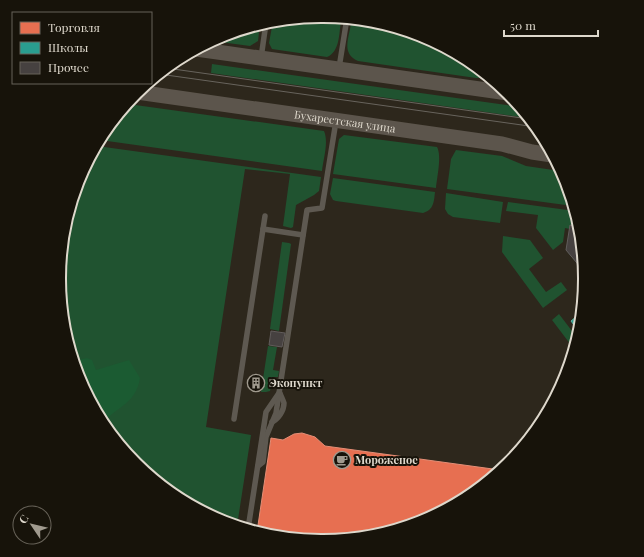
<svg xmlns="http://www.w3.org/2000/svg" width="644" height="557" font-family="'Playfair Display',serif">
<rect width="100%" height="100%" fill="#2d271c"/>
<g fill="#205330">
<path d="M310 17 341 21C339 33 340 52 327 57L272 49 269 43 273 21Z"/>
<path d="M351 23 405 31 423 36 468 60 485 74 480 78H476L358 61C341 53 349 39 351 23Z"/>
<polygon points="260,24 258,41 250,46 213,41 222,36"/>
<polygon points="212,64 520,107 528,118 211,73"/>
<path d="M128 104 324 131C329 142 323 160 322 171L100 140 104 132Z"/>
<path d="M344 135 437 147C442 156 437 177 436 188L333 174 339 139Z"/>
<polygon points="97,146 321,177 319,191 314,195 296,205 293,227 291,228 283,226 290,174 245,169 206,427 251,435 237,526 221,521 176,497 136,464 104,424 79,379 65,329 60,278 65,227 80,178"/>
<polygon points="456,150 502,156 526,166 560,171 565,178 573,206 447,189 451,159"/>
<path d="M333 178 435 192C434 201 434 210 423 213L336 201 333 200 330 194Z"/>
<polygon points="446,193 503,202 500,223 453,217 448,214 445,209"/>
<polygon points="508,202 575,211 579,228 583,268 582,269 566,250 570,229 565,228 563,242 553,250 536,228 538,215 506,211"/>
<polygon points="503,236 530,240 543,258 529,269 546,292 561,282 567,290 543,308 502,252"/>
<polygon points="282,242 289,243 291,244 279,331 270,329"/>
<polygon points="559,314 572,331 574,329 578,334 574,349 552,320"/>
<polygon points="268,346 277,347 273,370 279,371 278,377 273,377 270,391 266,392 261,392"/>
</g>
<path fill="#1b5b32" d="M87 358 92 360 96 370 129 360 140 378C136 404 117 406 103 423L79 379 74 361Z"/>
<polygon fill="#e76f51" stroke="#e48e76" points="302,433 315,437 325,446 500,470 468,497 422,521 373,536 322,541 271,536 257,532 271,438 283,440 294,434"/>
<polygon fill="#2a9d8f" stroke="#60afa1" points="581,313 579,330 579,332 571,321"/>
<g fill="#464140" stroke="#615c5b">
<polygon points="570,225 579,228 583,268 582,269 566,250"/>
<polygon points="271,331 285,333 282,347 269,345"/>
<polygon points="255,378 259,378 258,389 254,389"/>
</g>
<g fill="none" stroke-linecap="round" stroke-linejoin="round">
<g stroke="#5e5951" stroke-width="5.5">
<polyline points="261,58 266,23"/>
<polyline points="339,68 347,18"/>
<polyline points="488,89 490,78"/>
<polyline points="263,229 303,235"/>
<polyline points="234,419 265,216"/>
<path d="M272 422C278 419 284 411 284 403 283 400 281 396 280 393"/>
<polyline points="258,466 263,462 266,437 276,413 307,210 322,208 336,121"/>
<polyline points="248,529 266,412 279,393"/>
</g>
<g stroke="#5c554c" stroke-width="15">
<polyline points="196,49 508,93"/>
<path id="s1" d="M137 92 502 144 532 152 552 155"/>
</g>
<g stroke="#68645d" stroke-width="1">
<polyline points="166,68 529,119"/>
<polyline points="159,74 536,127"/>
</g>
</g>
<defs>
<symbol id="building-ring" viewBox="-11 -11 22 22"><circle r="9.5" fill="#17130a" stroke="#a09a8e" stroke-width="1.5"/><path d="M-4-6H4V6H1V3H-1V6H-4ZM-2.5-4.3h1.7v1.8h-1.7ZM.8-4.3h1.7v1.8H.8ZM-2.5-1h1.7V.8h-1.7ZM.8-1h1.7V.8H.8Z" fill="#a09a8e"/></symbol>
<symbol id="cafe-ring" viewBox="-11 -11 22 22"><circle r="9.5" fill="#17130a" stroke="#a09a8e" stroke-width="1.5"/><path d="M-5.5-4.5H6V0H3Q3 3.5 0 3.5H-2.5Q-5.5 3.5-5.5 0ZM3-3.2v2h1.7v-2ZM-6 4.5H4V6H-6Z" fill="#a09a8e"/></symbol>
</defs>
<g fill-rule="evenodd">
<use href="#building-ring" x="246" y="373" width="20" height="20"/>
<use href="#cafe-ring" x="332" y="450" width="20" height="20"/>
</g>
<g text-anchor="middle" stroke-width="4" stroke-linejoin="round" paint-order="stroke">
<g font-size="11" fill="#ded8cc" stroke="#17130a">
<text dy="4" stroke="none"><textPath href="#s1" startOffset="210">Бухарестская улица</textPath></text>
</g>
<g font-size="11" font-weight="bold" fill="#ded8cc" stroke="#17130a" text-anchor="start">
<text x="269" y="387">Экопункт</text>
<text x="355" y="464">Мороженое</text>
</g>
</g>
<path d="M0 0H644V557H0ZM321 23H323A255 255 0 0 1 578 278V279A255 255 0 0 1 323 534H321A255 255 0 0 1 66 279V278A255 255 0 0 1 321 23Z" fill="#17130a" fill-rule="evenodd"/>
<path fill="none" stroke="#ded8cc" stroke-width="2" d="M321 23H323A255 255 0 0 1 578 278V279A255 255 0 0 1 323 534H321A255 255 0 0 1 66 279V278A255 255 0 0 1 321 23Z"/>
<rect x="12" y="12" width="140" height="72" fill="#17130a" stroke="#676258"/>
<rect x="20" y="22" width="20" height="12" fill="#e76f51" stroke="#676258"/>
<text x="48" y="32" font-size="12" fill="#ded8cc">Торговля</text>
<rect x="20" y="42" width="20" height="12" fill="#2a9d8f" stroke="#676258"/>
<text x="48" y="52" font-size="12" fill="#ded8cc">Школы</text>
<rect x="20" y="62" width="20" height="12" fill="#464140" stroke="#676258"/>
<text x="48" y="72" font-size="12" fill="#ded8cc">Прочее</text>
<g transform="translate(32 525) rotate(305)"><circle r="19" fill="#17130a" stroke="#676258"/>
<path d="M0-3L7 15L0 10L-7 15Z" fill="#a09a8e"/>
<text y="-6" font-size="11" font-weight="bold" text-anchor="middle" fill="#ded8cc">С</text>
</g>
<path d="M504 30v6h94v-6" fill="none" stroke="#ded8cc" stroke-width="2"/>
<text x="510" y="30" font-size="12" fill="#ded8cc" stroke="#17130a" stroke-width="3" paint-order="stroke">50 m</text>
</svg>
